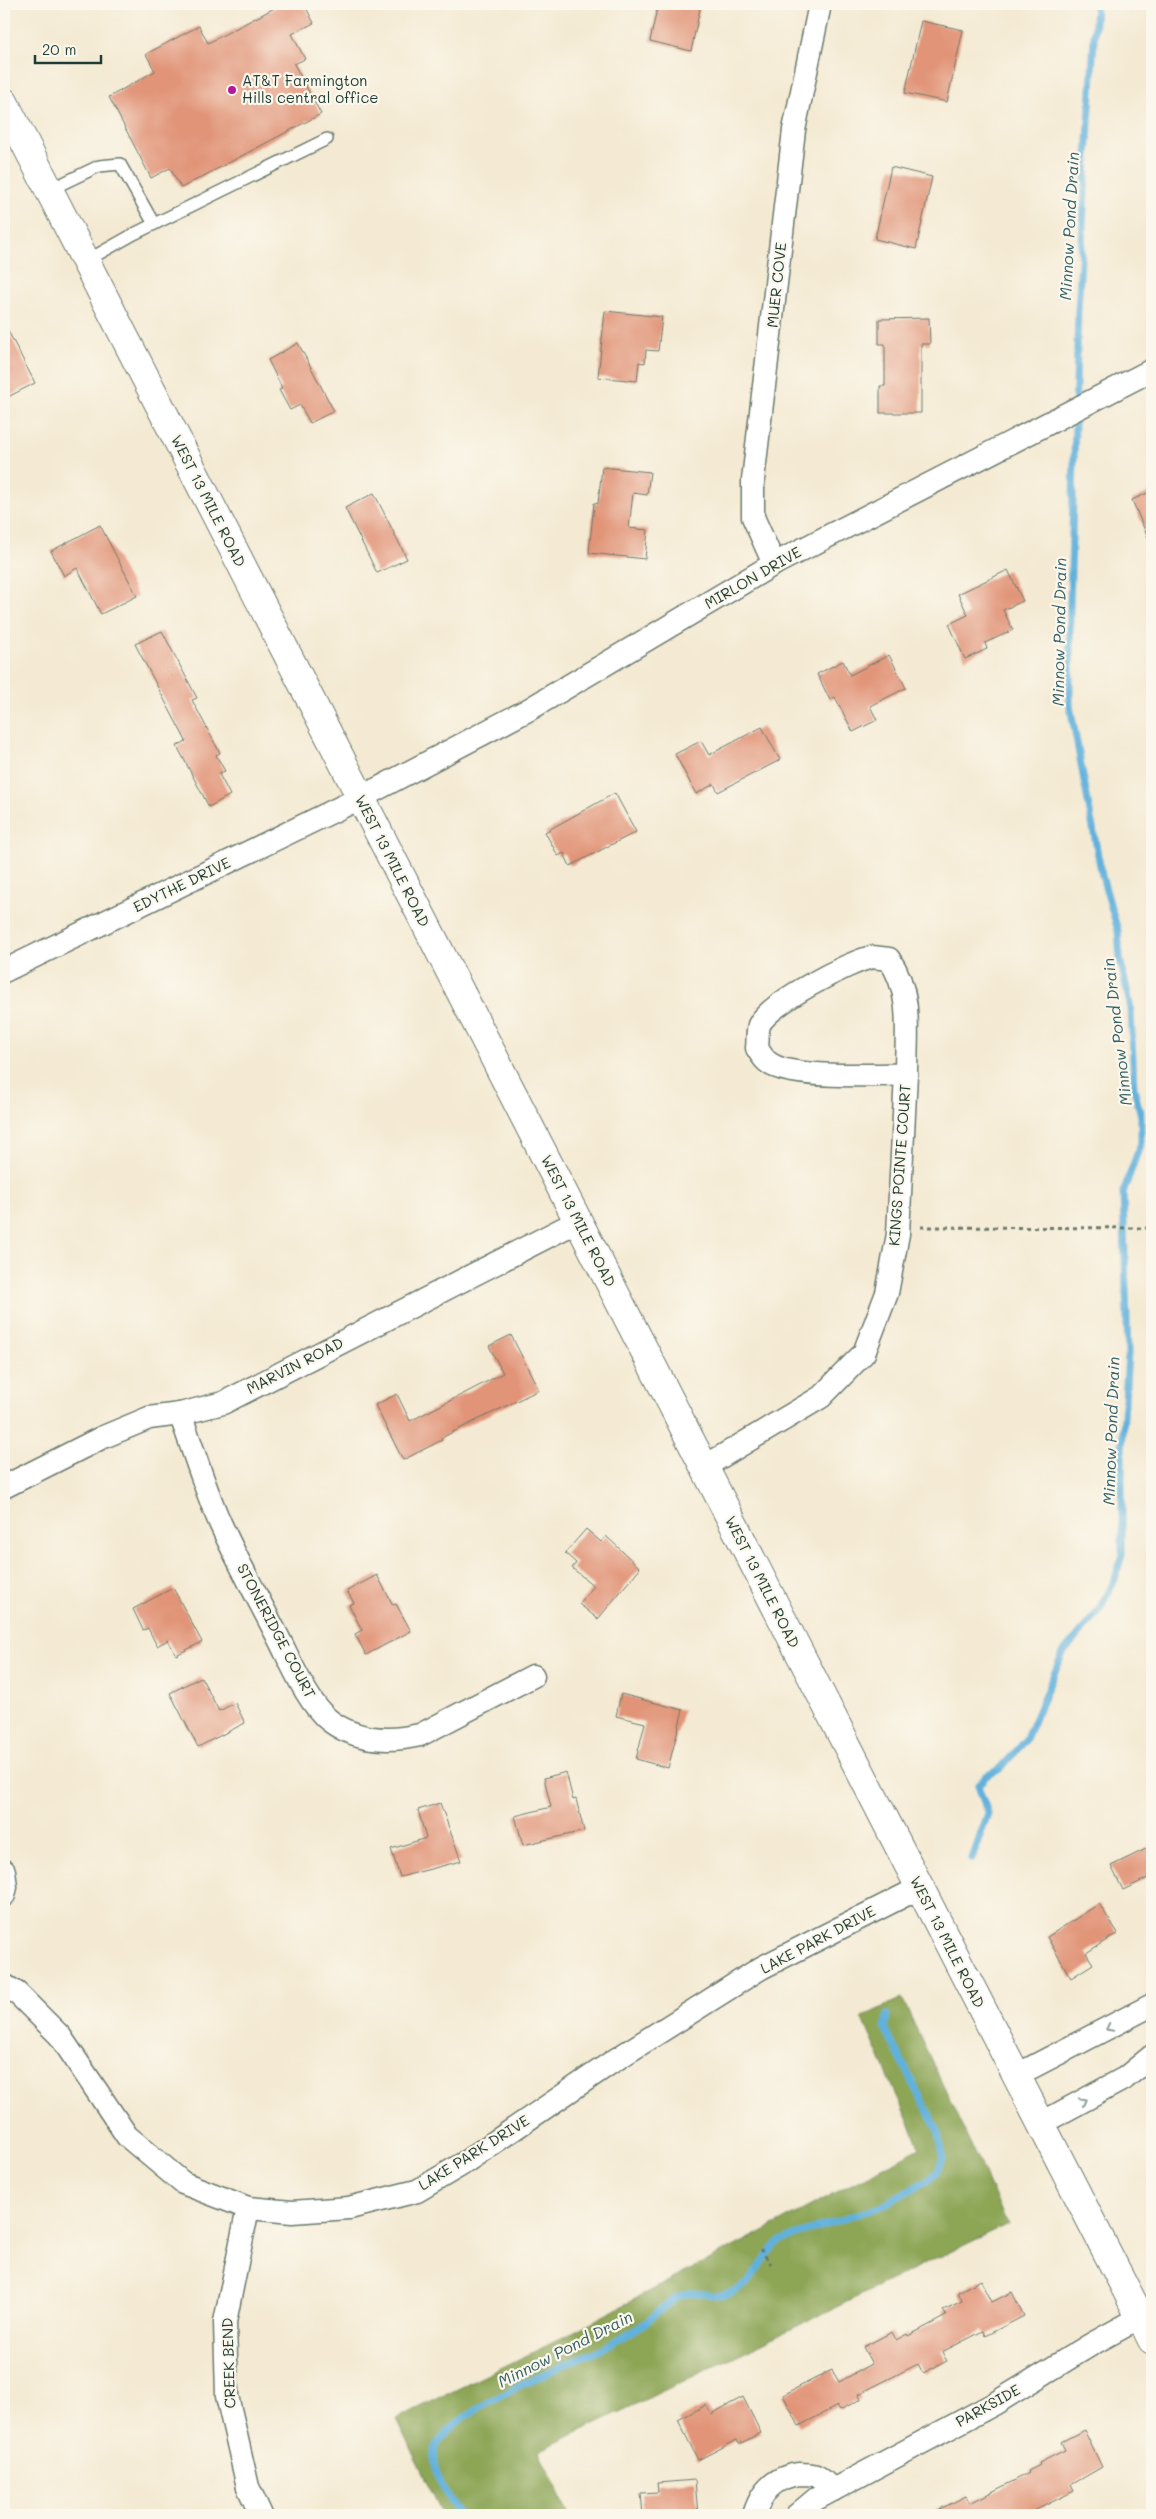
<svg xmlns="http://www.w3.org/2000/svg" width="1156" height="2519" font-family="Mali,sans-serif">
<rect width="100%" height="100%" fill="#fbf7ec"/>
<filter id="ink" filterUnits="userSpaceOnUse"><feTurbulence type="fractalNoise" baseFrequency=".02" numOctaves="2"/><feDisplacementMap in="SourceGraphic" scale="10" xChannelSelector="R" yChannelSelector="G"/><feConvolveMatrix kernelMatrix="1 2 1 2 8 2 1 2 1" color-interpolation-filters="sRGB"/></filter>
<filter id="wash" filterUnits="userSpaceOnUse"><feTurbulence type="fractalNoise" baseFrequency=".0096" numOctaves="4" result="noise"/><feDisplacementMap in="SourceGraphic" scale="20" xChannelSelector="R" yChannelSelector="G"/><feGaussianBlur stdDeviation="1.12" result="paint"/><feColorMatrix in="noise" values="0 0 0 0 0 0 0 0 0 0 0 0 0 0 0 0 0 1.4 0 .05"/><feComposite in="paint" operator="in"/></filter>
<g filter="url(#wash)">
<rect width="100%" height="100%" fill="#f4ead3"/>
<polygon fill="#8da657" stroke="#567246" points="902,1998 1008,2224 539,2451 569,2515 443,2515 396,2419 554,2342 920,2148 862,2017"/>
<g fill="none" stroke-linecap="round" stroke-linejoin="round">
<g stroke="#61b1dc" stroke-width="7">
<polyline points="972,1859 988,1813 978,1786 986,1776 1000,1769 1025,1741 1063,1653 1100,1609 1115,1579 1122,1555 1122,1449 1128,1353 1123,1193 1141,1143 1141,1116 1134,1088 1131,1009 1120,958 1118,931 1102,876 1070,706 1070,610 1078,311 1096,4"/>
<path d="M458 2515C448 2496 429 2470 436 2448 449 2408 578 2362 616 2341 625 2336 634 2331 642 2325 658 2315 670 2297 689 2293 703 2291 715 2300 734 2291 757 2282 760 2254 782 2240L882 2206 928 2180 938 2171 943 2157 939 2133 885 2029 887 2015"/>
</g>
</g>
<g id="blocks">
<g fill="#e19478">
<polygon points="282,4 304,4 314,23 292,34 305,59 294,64 321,114 181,188 170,168 151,178 109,97 155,71 146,54 199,26 208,43"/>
<polygon points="658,4 701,4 691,51 650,41"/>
<polygon points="921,21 963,30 947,102 905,93"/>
<polygon points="891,167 932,177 916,249 875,239"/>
<polygon points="605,311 662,317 658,351 646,350 645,363 639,362 637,381 598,377"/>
<polygon points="929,318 930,344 921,344 921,413 880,413 880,386 885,386 885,344 879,344 879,319"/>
<polygon points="4,323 35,383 4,399"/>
<polygon points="298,343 334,411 310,423 300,405 290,410 279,390 282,388 268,360"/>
<polygon points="602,467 650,472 647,495 633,493 629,528 648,530 645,559 589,553 594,503 598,504"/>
<polygon points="1152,491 1152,547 1132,500"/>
<polygon points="374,493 407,559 377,573 345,508"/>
<polygon points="100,525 137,596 101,614 77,568 64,576 51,551"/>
<polygon points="1008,570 1023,601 1003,610 1013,630 985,643 987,649 965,659 949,624 968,615 958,594"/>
<polygon points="162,631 197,698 192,700 220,753 216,755 225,771 219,774 230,795 209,807 177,746 186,741 135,644"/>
<polygon points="889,655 906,688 870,706 877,720 853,732 835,697 830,700 817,674 843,661 850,675"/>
<polygon points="762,727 780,760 718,792 714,784 696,794 675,754 701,741 709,755"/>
<polygon points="615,793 636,832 570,866 564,853 558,856 545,832"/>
<polygon points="511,1335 539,1390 457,1430 441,1438 442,1440 403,1460 375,1405 397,1394 410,1421 471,1390 503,1373 489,1346"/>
<polygon points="586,1529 601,1542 606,1536 640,1568 598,1619 579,1604 594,1586 572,1568 576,1563 565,1553"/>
<polygon points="377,1575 393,1605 396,1604 411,1631 366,1655 355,1634 362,1630 349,1605 354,1603 347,1591"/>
<polygon points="173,1588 202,1642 176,1655 168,1640 157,1646 148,1628 143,1630 133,1609"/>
<polygon points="201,1677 219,1711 235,1703 245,1723 198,1747 170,1693"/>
<polygon points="621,1694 683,1710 668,1768 636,1759 645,1723 616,1716"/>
<polygon points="566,1772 573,1800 576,1799 584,1831 523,1845 515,1816 551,1807 544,1778"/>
<polygon points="440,1803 461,1861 400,1877 391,1849 426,1838 418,1810"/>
<polygon points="1152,1846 1152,1876 1123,1890 1111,1866"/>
<polygon points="1099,1904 1118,1933 1086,1953 1093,1964 1071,1978 1047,1937"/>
<polygon points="981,2280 992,2302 1012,2292 1024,2316 985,2336 983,2331 942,2352 947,2361 923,2373 918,2364 859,2394 861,2399 840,2410 837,2406 799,2426 783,2395 832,2370 839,2382 872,2364 863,2347 892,2332 896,2340 907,2334 908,2336 946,2316 943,2310 962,2301 958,2292"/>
<polygon points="743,2397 761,2433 739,2444 737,2440 698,2460 678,2420 706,2405 711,2414"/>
<polygon points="1084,2430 1102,2467 1071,2485 1074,2491 1026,2515 928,2515 966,2496 970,2503 1029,2473 1028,2471 1040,2465 1039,2463 1065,2450 1061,2442"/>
<polygon points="695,2480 698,2515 643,2515 641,2493 658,2492 657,2483"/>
</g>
</g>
</g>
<g filter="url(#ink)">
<use href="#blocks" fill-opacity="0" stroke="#6a7a6c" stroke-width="1"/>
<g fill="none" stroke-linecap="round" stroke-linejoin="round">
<defs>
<g id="service">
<polyline points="49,190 99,166 120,164 154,224"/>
<polyline points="86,261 134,234 327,139"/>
</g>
<g id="minor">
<polyline points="774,564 753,517 753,480 794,130 820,4"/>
<path d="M872 957 889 959C913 993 906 1035 906 1074 878 1075 790 1079 769 1063 764 1060 760 1053 757 1048 758 1041 757 1031 759 1025 769 1003 849 962 872 957Z"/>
<polyline points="4,971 360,798 528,710 774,564 1152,370"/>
<path d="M180 1414C194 1451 205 1490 221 1525 239 1564 260 1602 280 1641 292 1665 309 1705 330 1721 357 1741 389 1742 420 1735L533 1676"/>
<polyline points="704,1467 821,1397 864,1353 887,1293 898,1234 906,1074"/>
<polyline points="4,1487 101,1438 149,1418 180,1414 223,1403 578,1221"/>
<polyline points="4,1871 6,1887 4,1895"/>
<polyline points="4,1985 17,1993 60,2036 127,2136 183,2183 248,2208 292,2212 349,2208 417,2191 461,2165 612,2062 761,1968 919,1888"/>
<polyline points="1015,2076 1152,2005"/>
<polyline points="1040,2124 1125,2078 1152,2056"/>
<polyline points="248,2208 225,2322 227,2396 248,2487 261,2515"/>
<path d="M754 2515C761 2492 774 2477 799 2474 805 2474 814 2474 818 2477 823 2480 828 2486 833 2490"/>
<polyline points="797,2515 816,2499 994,2404 1092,2344 1152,2311"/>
</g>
<polyline id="tertiary" points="4,102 1152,2340"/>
</defs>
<use href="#service" stroke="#6a7a6c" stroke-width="14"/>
<use href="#minor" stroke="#6a7a6c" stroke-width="25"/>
<use href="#tertiary" stroke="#6a7a6c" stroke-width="30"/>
<g stroke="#6a7a6c" stroke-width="3" stroke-dasharray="4 4" stroke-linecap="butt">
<polyline points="921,1227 1152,1228"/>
<polyline points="760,2249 771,2264"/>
</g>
<use href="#service" stroke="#fff" stroke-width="11"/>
<use href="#minor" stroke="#fff" stroke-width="22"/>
<use href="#tertiary" stroke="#fff" stroke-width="28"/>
</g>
<defs><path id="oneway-chevron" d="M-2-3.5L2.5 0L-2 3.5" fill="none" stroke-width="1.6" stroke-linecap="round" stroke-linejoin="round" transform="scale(1.25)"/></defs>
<g stroke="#8f9e9a">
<use href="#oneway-chevron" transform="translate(1109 2028) rotate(153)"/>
<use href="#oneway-chevron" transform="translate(1083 2101) rotate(-29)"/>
</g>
</g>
<circle fill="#b5179e" stroke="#fbf7ec" stroke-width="2" cx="232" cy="90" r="5"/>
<g text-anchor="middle" stroke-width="4.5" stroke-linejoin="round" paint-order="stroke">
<g font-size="15" fill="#1f3d34" stroke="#fbf7ec" text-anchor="start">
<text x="242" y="86">AT&amp;T Farmington<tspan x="242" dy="17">Hills central office</tspan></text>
</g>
<g font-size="15" fill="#1f3d34" stroke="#fbf7ec">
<text transform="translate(777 285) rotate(-84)" y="5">MUER COVE</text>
<text transform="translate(208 501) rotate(63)" y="5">WEST 13 MILE ROAD</text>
<text transform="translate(753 578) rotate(-30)" y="5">MIRLON DRIVE</text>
<text transform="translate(392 861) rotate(63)" y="5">WEST 13 MILE ROAD</text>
<text transform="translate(182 885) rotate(-26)" y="5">EDYTHE DRIVE</text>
<text transform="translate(900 1165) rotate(-86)" y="5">KINGS POINTE COURT</text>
<text transform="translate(578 1221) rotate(63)" y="5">WEST 13 MILE ROAD</text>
<text transform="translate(295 1366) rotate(-27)" y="5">MARVIN ROAD</text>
<text transform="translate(762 1582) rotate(63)" y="5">WEST 13 MILE ROAD</text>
<text transform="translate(276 1631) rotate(62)" y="5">STONERIDGE COURT</text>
<text transform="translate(818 1940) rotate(-28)" y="5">LAKE PARK DRIVE</text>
<text transform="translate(947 1942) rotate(63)" y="5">WEST 13 MILE ROAD</text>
<text transform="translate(474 2153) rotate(-32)" y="5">LAKE PARK DRIVE</text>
<text transform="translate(229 2363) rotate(-92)" y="5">CREEK BEND</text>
<text transform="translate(988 2406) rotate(-29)" y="5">PARKSIDE</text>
</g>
<g font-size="16" font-style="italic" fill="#336066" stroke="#fbf7ec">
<text transform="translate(1069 226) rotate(-87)" y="6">Minnow Pond Drain</text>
<text transform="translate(1059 632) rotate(-89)" y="6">Minnow Pond Drain</text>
<text transform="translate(1117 1032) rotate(-97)" y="6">Minnow Pond Drain</text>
<text transform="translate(1111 1431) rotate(-88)" y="6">Minnow Pond Drain</text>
<text transform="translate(565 2349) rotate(-27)" y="6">Minnow Pond Drain</text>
</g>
</g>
<rect width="1156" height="2519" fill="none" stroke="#fbf7ec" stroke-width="20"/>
<path d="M35 55v8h66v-8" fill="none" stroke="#1f3d34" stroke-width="2.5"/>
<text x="42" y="55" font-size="15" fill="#1f3d34" stroke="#fbf7ec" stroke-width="4" paint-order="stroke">20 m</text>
</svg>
